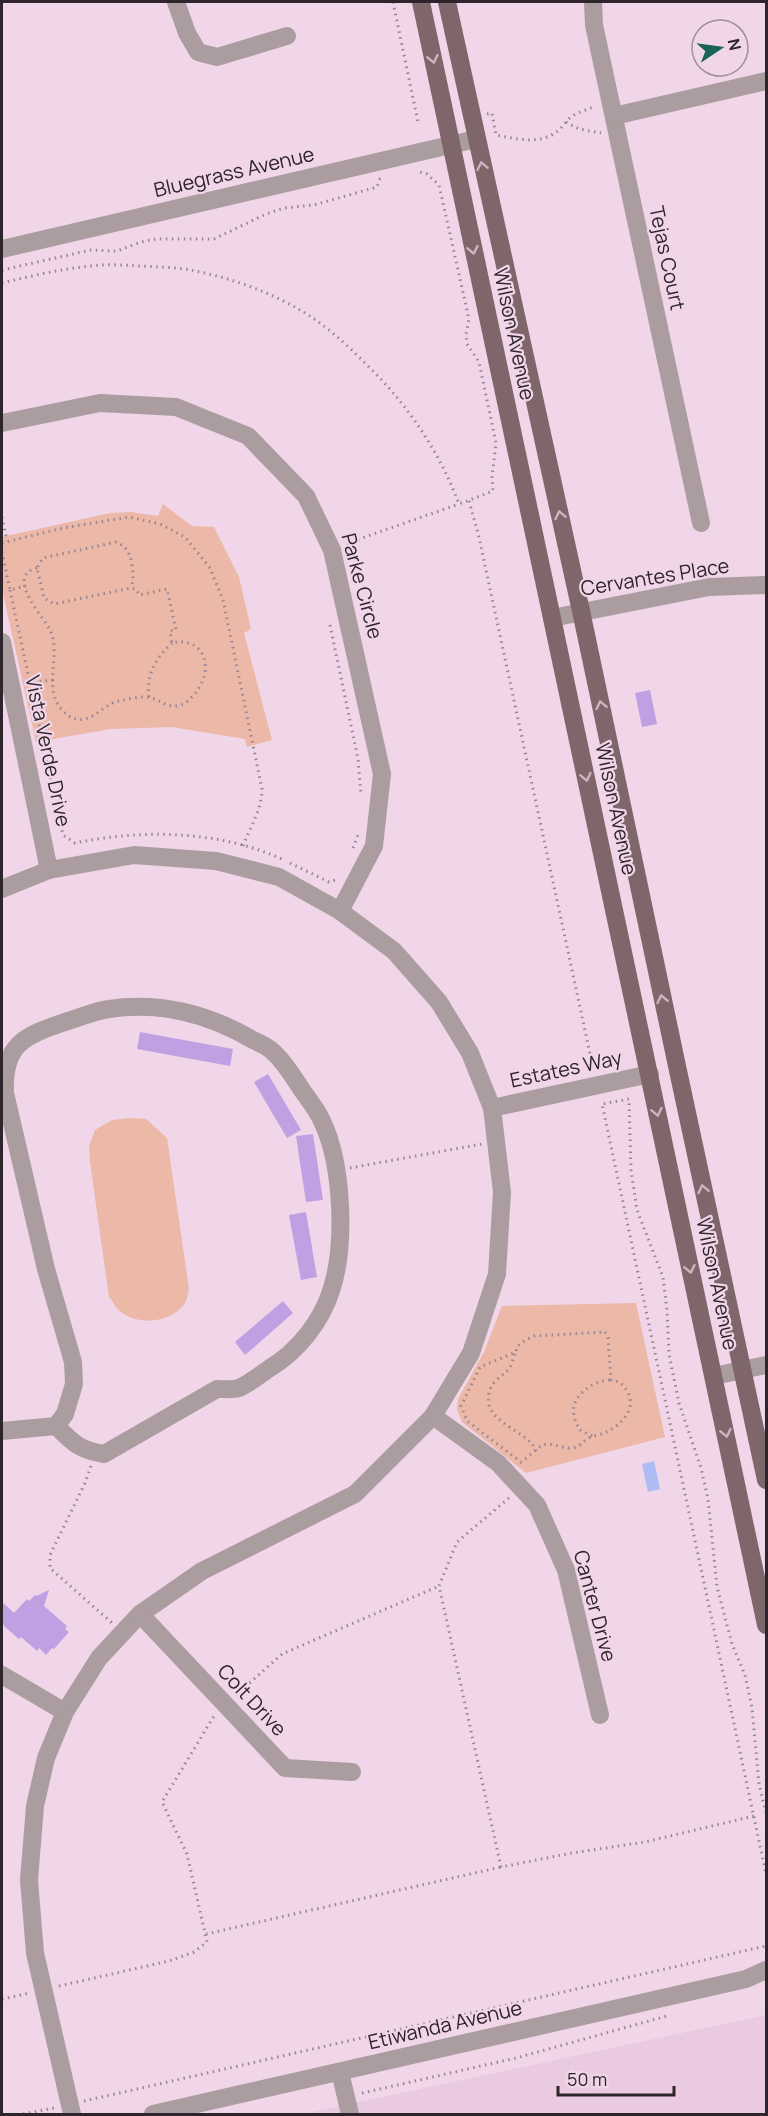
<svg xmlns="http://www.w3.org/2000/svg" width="768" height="2116" font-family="Manrope,sans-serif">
<rect width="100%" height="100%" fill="#f0d6e8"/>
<polygon fill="#eacae1" points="766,2015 766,2114 303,2114"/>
<g fill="#ecb8a7">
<polygon points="163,504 192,526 214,527 239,577 251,629 244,633 272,740 247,747 245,739 172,727 111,729 36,742 2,589 2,537 110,513 131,512 158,516"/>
<path d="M130 1118 146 1119 167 1138 189 1289C188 1293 187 1300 185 1303 172 1323 139 1326 121 1312 116 1309 113 1301 109 1297L90 1162 89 1146 95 1130 112 1120Z"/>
<polygon points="636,1303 665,1437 526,1473 462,1422 457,1410 458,1399 484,1352 502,1306"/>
</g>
<polygon fill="#afbcf4" points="654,1461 660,1489 648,1492 642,1464"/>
<g fill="#bfa0e3">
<polygon points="650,690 657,724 642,727 635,693"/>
<polygon points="140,1032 233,1049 230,1066 137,1049"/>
<polygon points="268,1074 301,1130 287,1138 254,1082"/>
<polygon points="313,1134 323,1200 306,1202 296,1136"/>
<polygon points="306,1212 317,1277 301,1280 289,1215"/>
<polygon points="283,1301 293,1313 245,1355 235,1342"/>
<polygon points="49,1590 44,1606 67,1626 65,1629 69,1632 54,1649 52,1648 46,1655 39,1648 37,1651 21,1637 19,1639 5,1627 2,1622 2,1602 14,1613 27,1599 29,1601 35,1595 36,1596"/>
</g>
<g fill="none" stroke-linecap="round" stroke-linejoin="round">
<g stroke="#978592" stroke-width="3" stroke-dasharray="1.5 4.5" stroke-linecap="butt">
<polyline points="393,2 418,122"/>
<path d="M487 114 492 113 496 135C517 139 542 146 560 129 564 125 567 119 573 116 579 111 588 110 595 106"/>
<polyline points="566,122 579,129 601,133"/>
<polyline points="2,270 91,250 117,251 141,242 156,239 214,239 266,214 284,208 314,205 377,187 380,179 383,179"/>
<path d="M2 283C31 276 61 269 90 266 107 264 124 265 140 266 157 267 174 267 190 270 229 277 271 292 305 313 328 327 348 346 367 365 408 405 439 451 459 504L493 491 492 477 496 443 479 362 467 344 466 334 469 319 439 185 427 174 416 171"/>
<polyline points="469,501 478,533 592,1063"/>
<polyline points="2,517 7,541"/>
<path d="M2 543 63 528 129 517 160 524 185 537 210 568 223 600 262 789C262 810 250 827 243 846"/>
<polyline points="347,545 365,537 459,504"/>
<polyline points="2,552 10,590 26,586"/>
<path d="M37 568C3 576 46 619 51 632 61 657 42 690 63 711 87 734 100 704 119 701 129 699 142 695 151 698 163 701 168 709 181 705 190 702 198 690 202 682 212 659 199 637 172 643L170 631 176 630 167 589 139 595 137 590 131 588 54 604 44 598 37 568 43 558 116 542C119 544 123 545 125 548 133 556 135 578 131 588"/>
<polyline points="10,590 30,683"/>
<polyline points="330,625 358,759 361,795"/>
<path d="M53 680 30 683 63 835 75 843C143 829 219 830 284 860"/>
<path d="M149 697C146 674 156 658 172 643"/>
<polyline points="353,848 358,835"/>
<polyline points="290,863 329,882 339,879"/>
<polyline points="350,1168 482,1144"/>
<path d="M605 1332 608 1338 611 1380C620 1381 624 1385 628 1393 637 1410 619 1427 604 1433 600 1435 595 1435 591 1437 583 1440 580 1448 571 1448 562 1449 553 1442 543 1445 536 1448 529 1457 521 1462L467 1421 461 1406 480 1367 516 1352C517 1343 526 1340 534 1336Z"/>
<path d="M515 1354C512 1360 512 1367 507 1371 502 1376 494 1381 491 1387 476 1423 528 1428 536 1451"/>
<path d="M592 1436 580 1430C576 1423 572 1415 574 1406 577 1392 597 1379 611 1380"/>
<polyline points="91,1466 85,1483 50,1555 50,1568 112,1623"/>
<polyline points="509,1498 457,1542 439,1586 501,1867 572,1853 645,1842 754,1816"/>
<polyline points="236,1695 282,1654 439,1586"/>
<polyline points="766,1813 759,1784 752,1708 745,1675 732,1644 717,1587 708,1499 701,1468 679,1403 669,1354 667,1310 663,1277 637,1210 631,1170 629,1099 602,1104 766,1874"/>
<polyline points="206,1934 501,1867"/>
<polyline points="59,1986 169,1961 194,1952 207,1942 187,1854 162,1802 214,1716"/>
<polyline points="2,1999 30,1993"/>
<polyline points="362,2093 516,2058 667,2016"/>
<polyline points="84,2101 766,1946"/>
<polyline points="23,2114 54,2108"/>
</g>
<g stroke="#ab9d9f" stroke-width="18">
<polyline points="176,2 187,33 198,52 217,57 287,36"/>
<polyline points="593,2 594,25 701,523"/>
<polyline points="614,116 766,81"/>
<polyline points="2,249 476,139"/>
<polyline points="2,423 100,403 176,407 248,436 306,496 332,550 382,774 374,846 340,911"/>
<polyline points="552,618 709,587 766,585"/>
<polyline points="2,642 49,870"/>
<polyline points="2,889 49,870 134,855 216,861 279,877 340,911 394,951 439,1002 470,1053 492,1108 502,1192 497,1274 471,1353 433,1416 355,1494 202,1571 140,1614 99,1658 65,1712 46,1758 35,1806 29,1880 35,1953 72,2114"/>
<polyline points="492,1108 650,1074"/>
<polyline points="714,1376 766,1365"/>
<polyline points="433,1416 498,1463 537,1505 566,1570 600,1715"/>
<path d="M2 1431 56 1426 65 1414 74 1384 73 1362 46 1269 5 1093C3 1045 23 1036 65 1022 79 1018 94 1011 109 1009 159 1001 209 1014 253 1040 259 1043 267 1046 272 1051 283 1060 292 1075 300 1087 307 1098 317 1109 322 1121 343 1165 346 1246 331 1291 321 1322 298 1351 270 1368 260 1375 250 1383 239 1388 233 1390 224 1389 217 1389L104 1454C79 1450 73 1443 56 1426"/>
<polyline points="140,1614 285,1768 352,1772"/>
<polyline points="2,1675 65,1712"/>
<polyline points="340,2072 350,2114"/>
<polyline points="153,2114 746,1979 766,1970"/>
</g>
<g stroke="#7f666a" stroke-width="18">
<polyline points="421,2 766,1625"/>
<polyline points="447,2 581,611 677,1066 766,1480"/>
</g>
</g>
<defs><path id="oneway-chevron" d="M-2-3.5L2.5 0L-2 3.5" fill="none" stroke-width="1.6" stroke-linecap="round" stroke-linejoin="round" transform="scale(1.5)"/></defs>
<g stroke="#ceb4c2">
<use href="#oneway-chevron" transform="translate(433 59) rotate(78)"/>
<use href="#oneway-chevron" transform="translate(482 166) rotate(-102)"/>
<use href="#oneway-chevron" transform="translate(473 250) rotate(78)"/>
<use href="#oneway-chevron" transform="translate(560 515) rotate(-102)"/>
<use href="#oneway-chevron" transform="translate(601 705) rotate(-102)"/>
<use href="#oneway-chevron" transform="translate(586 777) rotate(78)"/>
<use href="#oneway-chevron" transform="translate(662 999) rotate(-102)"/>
<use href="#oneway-chevron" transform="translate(657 1112) rotate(78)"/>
<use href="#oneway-chevron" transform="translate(703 1189) rotate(-102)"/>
<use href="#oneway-chevron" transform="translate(690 1269) rotate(78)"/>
<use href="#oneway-chevron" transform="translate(726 1433) rotate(78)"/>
</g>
<g text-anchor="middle" stroke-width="4.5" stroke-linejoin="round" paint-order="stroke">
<g font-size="20" fill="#2e242b" stroke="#f0d6e8">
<text transform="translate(234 172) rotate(-13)" y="7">Bluegrass Avenue</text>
<text transform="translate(667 258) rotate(78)" y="7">Tejas Court</text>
<text transform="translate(514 334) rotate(78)" y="7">Wilson Avenue</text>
<text transform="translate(655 577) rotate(-9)" y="7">Cervantes Place</text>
<text transform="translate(362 586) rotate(75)" y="7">Parke Circle</text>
<text transform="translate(48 751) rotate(78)" y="7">Vista Verde Drive</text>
<text transform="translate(616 809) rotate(78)" y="7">Wilson Avenue</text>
<text transform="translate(566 1069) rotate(-12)" y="7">Estates Way</text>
<text transform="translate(717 1284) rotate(78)" y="7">Wilson Avenue</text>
<text transform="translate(595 1606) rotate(75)" y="7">Canter Drive</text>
<text transform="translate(252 1700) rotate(47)" y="7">Colt Drive</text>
<text transform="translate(445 2025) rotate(-13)" y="7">Etiwanda Avenue</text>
</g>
</g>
<rect width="768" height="2116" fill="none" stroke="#2e242b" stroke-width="6"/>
<g transform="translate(720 48) rotate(77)"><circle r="28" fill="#f0d6e8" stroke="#a28f9c" stroke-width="1.5"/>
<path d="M0-4.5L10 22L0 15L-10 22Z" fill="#196359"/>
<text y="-9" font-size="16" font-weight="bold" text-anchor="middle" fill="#2e242b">N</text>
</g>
<path d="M558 2086v9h116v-9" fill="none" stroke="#2e242b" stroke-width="3"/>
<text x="567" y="2086" font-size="18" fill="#2e242b" stroke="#f0d6e8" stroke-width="4.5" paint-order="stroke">50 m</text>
</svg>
